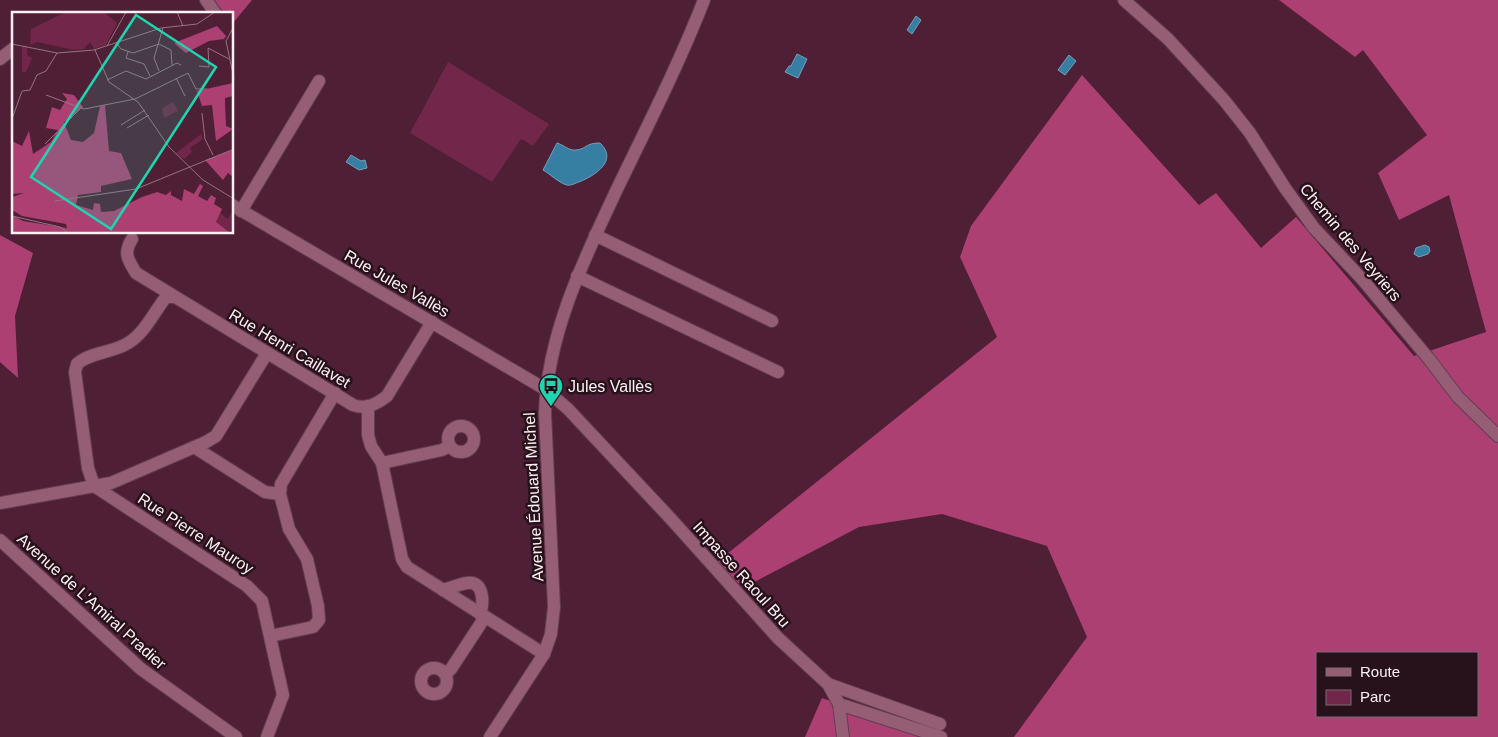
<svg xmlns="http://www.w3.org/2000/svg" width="1498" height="737" font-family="Helvetica,sans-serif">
<rect width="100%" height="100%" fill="#4f1f35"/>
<polygon fill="#71264a" points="448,62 549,124 533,146 521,139 492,182 410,133"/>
<g fill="#ac4073" fill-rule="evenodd">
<polygon points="214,0 252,0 233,23 232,14 225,14"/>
<path d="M1279 0H1498V737H1014L1087 637 1047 546 942 514 859 527 743 588 717 562 997 337 960 257 971 226 1082 75 1199 205 1216 193 1261 248 1296 217 1414 356 1486 332 1449 195 1399 220 1378 173 1427 135 1363 50 1355 57ZM1317 653H1477V716H1317Z"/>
<polygon points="0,235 33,253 15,316 18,378 0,362"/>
<polygon points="822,698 935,737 805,737"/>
</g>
<g fill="#377ea3" stroke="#72a0bb">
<polygon points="916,16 921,20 912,34 907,30"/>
<polygon points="797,54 807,59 798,78 785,72 789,66 791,66"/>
<polygon points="1069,55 1076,61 1065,75 1058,70"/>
<path d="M557 143C564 145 569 151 576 150 587 149 585 143 600 143 619 161 594 176 579 182 575 183 571 186 567 185 559 183 550 174 543 170Z"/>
<polygon points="351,155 361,161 365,160 367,168 359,170 346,162"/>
<polygon points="1425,245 1429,247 1430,251 1428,254 1419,257 1414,254 1416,248"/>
</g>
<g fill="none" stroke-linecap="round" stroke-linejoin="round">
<defs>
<g id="minor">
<polyline points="206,0 216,14"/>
<polyline points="1124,0 1168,39 1224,100 1250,133 1285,188 1314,228 1362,279 1429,359 1458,397 1498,436"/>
<polyline points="0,59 14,48"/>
<polyline points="232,205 545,389 568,409 671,519 778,638 828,684 839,704 843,737"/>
<polyline points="241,211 319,81"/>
<polyline points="595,235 772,321"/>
<path d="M132 239C123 253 128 260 136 273L353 405C366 410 377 404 387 396L432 322"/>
<polyline points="577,276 778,372"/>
<path d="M174 297H166C154 312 145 333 128 343 113 353 90 352 77 364L75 372 88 468 94 486 247 586 262 601 283 695 267 737"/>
<polyline points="368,406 368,435 371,446 382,463 402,559 407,567 544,654"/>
<circle cx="461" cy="439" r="13"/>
<polyline points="194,447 265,492 280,494"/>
<polyline points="382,463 442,450 450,446"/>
<polyline points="0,503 111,483 206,442 216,436 267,353"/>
<polyline points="0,540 141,669 236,737"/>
<path d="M443 590C451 588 459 584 467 583 484 580 484 603 480 614"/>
<polyline points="270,636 313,627 319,620 318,606 307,559 289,529 280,494 281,484 335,393"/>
<circle cx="434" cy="681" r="13"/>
<polyline points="445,674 451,669 485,617"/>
<polyline points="828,684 940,724"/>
<polyline points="839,704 941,737"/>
<path d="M490 737 544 654 551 634 554 607 545 413C547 334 585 257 618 187 648 125 679 64 704 0"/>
</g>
</defs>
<use href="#minor" stroke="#633d50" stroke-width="14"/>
<use href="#minor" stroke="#955e75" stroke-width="12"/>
</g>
<defs>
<symbol id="bus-pin" viewBox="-11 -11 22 30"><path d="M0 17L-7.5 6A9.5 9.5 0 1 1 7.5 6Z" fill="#1fd5b0" stroke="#27121b"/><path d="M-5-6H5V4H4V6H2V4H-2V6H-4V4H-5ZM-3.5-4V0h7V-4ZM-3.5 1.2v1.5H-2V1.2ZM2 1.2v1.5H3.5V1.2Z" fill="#111"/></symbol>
</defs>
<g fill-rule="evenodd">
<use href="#bus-pin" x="537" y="372" width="28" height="38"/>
</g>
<g text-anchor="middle" stroke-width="5" stroke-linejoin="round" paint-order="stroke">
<g font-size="16" fill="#fdf0f4" stroke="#27121b">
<text transform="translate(1351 242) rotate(50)" y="6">Chemin des Veyriers</text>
<text transform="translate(397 283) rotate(30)" y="6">Rue Jules Vallès</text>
<text transform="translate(290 348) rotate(31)" y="6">Rue Henri Caillavet</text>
<text transform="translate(533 497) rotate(-93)" y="6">Avenue Édouard Michel</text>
<text transform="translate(196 533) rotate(33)" y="6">Rue Pierre Mauroy</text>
<text transform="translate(742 574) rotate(48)" y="6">Impasse Raoul Bru</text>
<text transform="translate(92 601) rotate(42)" y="6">Avenue de L'Amiral Pradier</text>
</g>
<g font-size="16" fill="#fdf0f4" stroke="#27121b" text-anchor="start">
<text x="568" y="392">Jules Vallès</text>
</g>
</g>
<g transform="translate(12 12)">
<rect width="221" height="221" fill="#4f1f35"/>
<path d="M54 0H92L105 11 94 33 82 37 78 30 72 37 62 38 25 30 18 33 19 17ZM10 34H15V43L20 46 14 60H10ZM161 90 166 99 152 106 150 96ZM189 122 191 127 178 136 180 140 172 147 164 141ZM221 197V221H218L203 210 208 201 216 207Z" fill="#71264a"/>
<path d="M205 14 214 24 212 27 197 29 174 41 162 31ZM221 71V84L213 86V91L214 114 221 117 204 129 200 93 190 94 185 79ZM50 81 62 83 71 95 52 110 59 128 71 130 82 121 88 94 93 93 97 139 109 141 120 167 89 174V180L66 183 64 193 81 198 82 191 88 192 89 200 102 199 130 185 145 180 154 183 159 179V183L170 189 172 177 182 182 188 172 191 174 186 184 195 189 199 183 204 186 202 192 210 197 204 210 218 221H0V203L11 209 55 216 54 212 10 204 0 198V185L12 181 0 182V129L10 134 17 119 21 142 39 130 46 118 34 116 40 95 48 98 55 87ZM221 138V165L216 161 211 168 193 148Z" fill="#ac4073"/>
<path fill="none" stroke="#957381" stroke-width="1" d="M165 0 171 14M222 14 214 29 222 67M104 30 109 37 121 41 147 32 159 38 160 53M0 32 45 41 82 38 149 16 185 12 203 0M95 34 114 0M83 38 97 70 126 90 157 135 191 168 222 187M116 40 114 46 132 52 138 64M187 54 197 55 196 36 217 47M147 59 142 46 151 16M164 66 173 84M134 67 165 51 169 53M95 68 114 59 134 67M34 83 72 97 123 87 176 61 184 77H195M190 101 193 127 201 143M0 107 10 79 18 78 25 63 34 59 45 41M109 113 133 98M115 116 137 103M33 132 68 97M43 189 124 177 222 137M0 204 48 215 56 221"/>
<path fill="#1fd5b0" fill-opacity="0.15" stroke="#1fd5b0" stroke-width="2.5" d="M124 3 204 55 99 217 19 165Z"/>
<rect width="221" height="221" fill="none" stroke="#fdf0f4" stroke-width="2.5"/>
</g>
<rect x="1316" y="652" width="162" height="65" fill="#27121b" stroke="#7d6b72"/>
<rect x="1326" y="668" width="25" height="8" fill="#955e75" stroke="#7d6b72"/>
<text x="1360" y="677" font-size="15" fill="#fdf0f4">Route</text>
<rect x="1326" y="690" width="25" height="15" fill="#71264a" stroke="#7d6b72"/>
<text x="1360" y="702" font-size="15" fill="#fdf0f4">Parc</text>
</svg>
